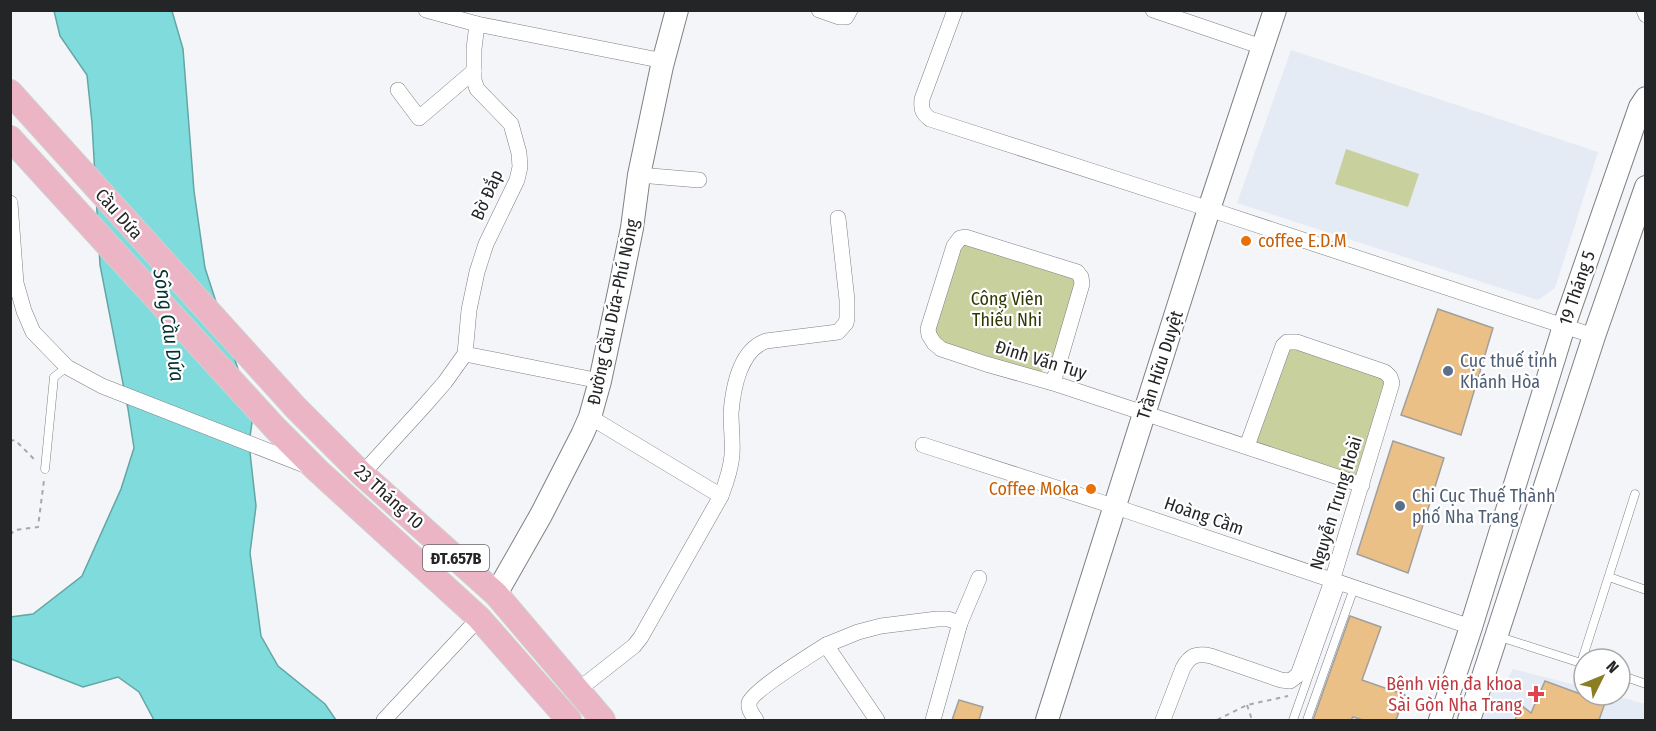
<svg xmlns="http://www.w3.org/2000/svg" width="1656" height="731" font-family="'Fira Sans Condensed',sans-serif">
<rect width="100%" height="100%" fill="#f3f5f8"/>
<g fill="#e4ebf4">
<polygon points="1291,50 1598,152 1555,288 1538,300 1237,203"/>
<polygon points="1513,669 1584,687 1584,695 1613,695 1645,704 1645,720 1478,720 1489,688 1500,692"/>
</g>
<g fill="#c8d09e">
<polygon points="1346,149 1419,174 1408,207 1335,184"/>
<polygon points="970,244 1073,277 1077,283 1049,368 1038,372 942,342 937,339 935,330 961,245"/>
<polygon points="1293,348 1383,377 1385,383 1355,477 1255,443 1288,349"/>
</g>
<polygon fill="#80dcdc" stroke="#64a5a5" stroke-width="1.5" points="54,11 172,11 183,49 194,191 205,268 253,415 249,444 256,506 250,553 261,636 278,666 325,704 336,720 154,720 139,692 118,677 83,687 11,659 11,617 33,614 82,576 121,489 134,448 128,409 100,265 92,123 87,75 60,36"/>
<g fill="#eac087" stroke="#a29f9c" stroke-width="1.5">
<polygon points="1438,309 1493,328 1461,435 1401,415"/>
<polygon points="1393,441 1444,458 1408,573 1357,554"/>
<polygon points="1350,616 1381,627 1362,680 1405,695 1396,720 1363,720 1353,717 1351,720 1313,720"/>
<polygon points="1545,681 1605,703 1599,720 1515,720 1521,705 1531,713"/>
<polygon points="959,700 983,707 979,720 952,720"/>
</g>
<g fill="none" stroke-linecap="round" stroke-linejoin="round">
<defs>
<g id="lane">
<polyline points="45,469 54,377 67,367"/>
<polyline points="1609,577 1646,590"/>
<polyline points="1500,637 1584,664"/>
<polyline points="1581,663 1635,494"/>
<polyline points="1620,675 1646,684"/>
<polyline points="1293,720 1341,584"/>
<polyline points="1307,720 1354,588"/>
</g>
<g id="street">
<polyline points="426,10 477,24"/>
<polyline points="819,10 839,17 846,17 850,10"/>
<path d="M955 10 922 99C921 109 922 113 930 119L1209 209 1594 336"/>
<polyline points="1153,10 1262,47"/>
<polyline points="1644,10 1646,15"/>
<polyline points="398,90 419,118 474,71"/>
<polyline points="639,175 699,180"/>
<polyline points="10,203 16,283 24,311 33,332 67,367 102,386 307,466"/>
<polyline points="465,354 600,381"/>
<polyline points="1053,383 1082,284 1081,277 1077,272 965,237 960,238 954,246 928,329 929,335 934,343 941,349 986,364 1053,383 1362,485"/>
<polyline points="923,445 1116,507 1471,627"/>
<polyline points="362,474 424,406 445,382 465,354 469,310 477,272 486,244 517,180 520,167 519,153 511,124 477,89 474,80 474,49 477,24 664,61"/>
<path d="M721 496C726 483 731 469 732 455 733 441 731 427 731 413 733 388 740 350 766 341L838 332 846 323 847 318V300L838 218"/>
<polyline points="960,623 979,578"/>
<polyline points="578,690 634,646 641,637 721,496 590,417"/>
<polyline points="384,720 479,618"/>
<path d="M756 720C753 715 748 710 749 703 752 691 812 654 826 645"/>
<polyline points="877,720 826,645 858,632 881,626 937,619 948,619 960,623 933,720"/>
<path d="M1163 720 1183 668C1190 655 1197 653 1211 656L1281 680 1290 681 1298 675 1332 581 1392 383 1390 377 1385 372 1297 342H1287L1283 346 1247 446"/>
</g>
<g id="secondary">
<polyline points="496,594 541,515 582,435 590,417 600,381 620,287 632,228 639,175 662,66 677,10"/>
<polyline points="1047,720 1209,209 1275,10"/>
<polyline points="1440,720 1471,627 1564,326 1640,107 1646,98"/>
<polyline points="1469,720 1594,336 1646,187"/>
</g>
<g id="primary">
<polyline points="10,92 296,408 362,474 496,594 603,720"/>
<polyline points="10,138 275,428 317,470 479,618 569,720"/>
</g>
</defs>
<use href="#lane" stroke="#7e8083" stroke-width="9"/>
<use href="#street" stroke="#7e8083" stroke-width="16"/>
<use href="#secondary" stroke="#7e8083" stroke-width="24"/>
<use href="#primary" stroke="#cfcfcf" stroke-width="26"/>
<g stroke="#a7a8ab" stroke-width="2" stroke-dasharray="4.5 4.5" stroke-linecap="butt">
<polyline points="10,441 15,440 36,461"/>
<polyline points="10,535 15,530 38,527 44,480"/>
<polyline points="1247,705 1252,720"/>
<polyline points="1217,720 1247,705 1288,696"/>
</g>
<use href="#lane" stroke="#fff" stroke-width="8"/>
<use href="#street" stroke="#fff" stroke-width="15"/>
<use href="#secondary" stroke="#fff" stroke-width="22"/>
<use href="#primary" stroke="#ecb5c5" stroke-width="24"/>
</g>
<g fill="#e8710a" stroke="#fff" stroke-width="2">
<circle cx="1246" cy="241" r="6"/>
<circle cx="1091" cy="489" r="6"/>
</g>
<g fill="#5c6f8a" stroke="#fff" stroke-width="2">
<circle cx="1448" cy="371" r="6"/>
<circle cx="1400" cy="506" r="6"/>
</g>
<path fill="#e0444e" stroke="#fff" stroke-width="2" d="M1533 685h6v6h6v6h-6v6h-6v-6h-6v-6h6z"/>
<g text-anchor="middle" stroke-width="4.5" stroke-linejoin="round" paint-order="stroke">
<rect fill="#fff" stroke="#666667" stroke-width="1.5" x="423" y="545" width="66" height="26" rx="4.5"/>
<g font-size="16" font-weight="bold" fill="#242526">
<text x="456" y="564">ĐT.657B</text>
</g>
<g font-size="18" fill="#242526" stroke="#fff">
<text transform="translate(487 195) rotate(-66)" y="6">Bờ Đắp</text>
<text transform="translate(119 214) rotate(48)" y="6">Cầu Dứa</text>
<text transform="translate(1577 288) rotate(-71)" y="6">19 Tháng 5</text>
<text transform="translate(613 312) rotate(-78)" y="6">Đường Cầu Dứa-Phú Nông</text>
<text transform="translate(1041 360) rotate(17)" y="6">Đinh Văn Tuy</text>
<text transform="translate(1160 365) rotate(-72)" y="6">Trần Hữu Duyệt</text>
<text transform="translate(389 497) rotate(42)" y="6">23 Tháng 10</text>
<text transform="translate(1336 503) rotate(-73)" y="6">Nguyễn Trung Hoài</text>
<text transform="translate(1204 516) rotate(19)" y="6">Hoàng Cầm</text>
</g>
<g font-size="18" fill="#c56008" stroke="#fff" text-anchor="start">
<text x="1258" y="247">coffee E.D.M</text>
<text x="1079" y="495" text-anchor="end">Coffee Moka</text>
</g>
<g font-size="18" fill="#333803" stroke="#fff">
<text x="1007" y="305">Công Viên<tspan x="1007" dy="21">Thiếu Nhi</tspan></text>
</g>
<g font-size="18" fill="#4e5e75" stroke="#fff" text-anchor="start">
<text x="1460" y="367">Cục thuế tỉnh<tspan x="1460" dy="21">Khánh Hòa</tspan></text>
<text x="1412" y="502">Chi Cục Thuế Thành<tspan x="1412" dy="21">phố Nha Trang</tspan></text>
</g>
<g font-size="18" fill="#be3a42" stroke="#fff" text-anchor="end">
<text x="1522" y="690">Bệnh viện đa khoa<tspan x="1522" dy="21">Sài Gòn Nha Trang</tspan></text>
</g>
<g font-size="20" font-style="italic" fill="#023132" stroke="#fff">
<text transform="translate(169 325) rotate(81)" y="7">Sông Cầu Dứa</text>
</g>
</g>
<rect width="1656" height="731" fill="none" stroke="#242526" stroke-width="24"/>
<g transform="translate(1602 677) rotate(47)"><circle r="28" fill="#ffffff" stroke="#a7a8a8" stroke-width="1.5"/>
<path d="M0-4.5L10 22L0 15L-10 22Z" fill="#8a7d24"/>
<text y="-9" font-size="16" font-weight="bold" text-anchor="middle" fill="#242526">N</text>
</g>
</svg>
